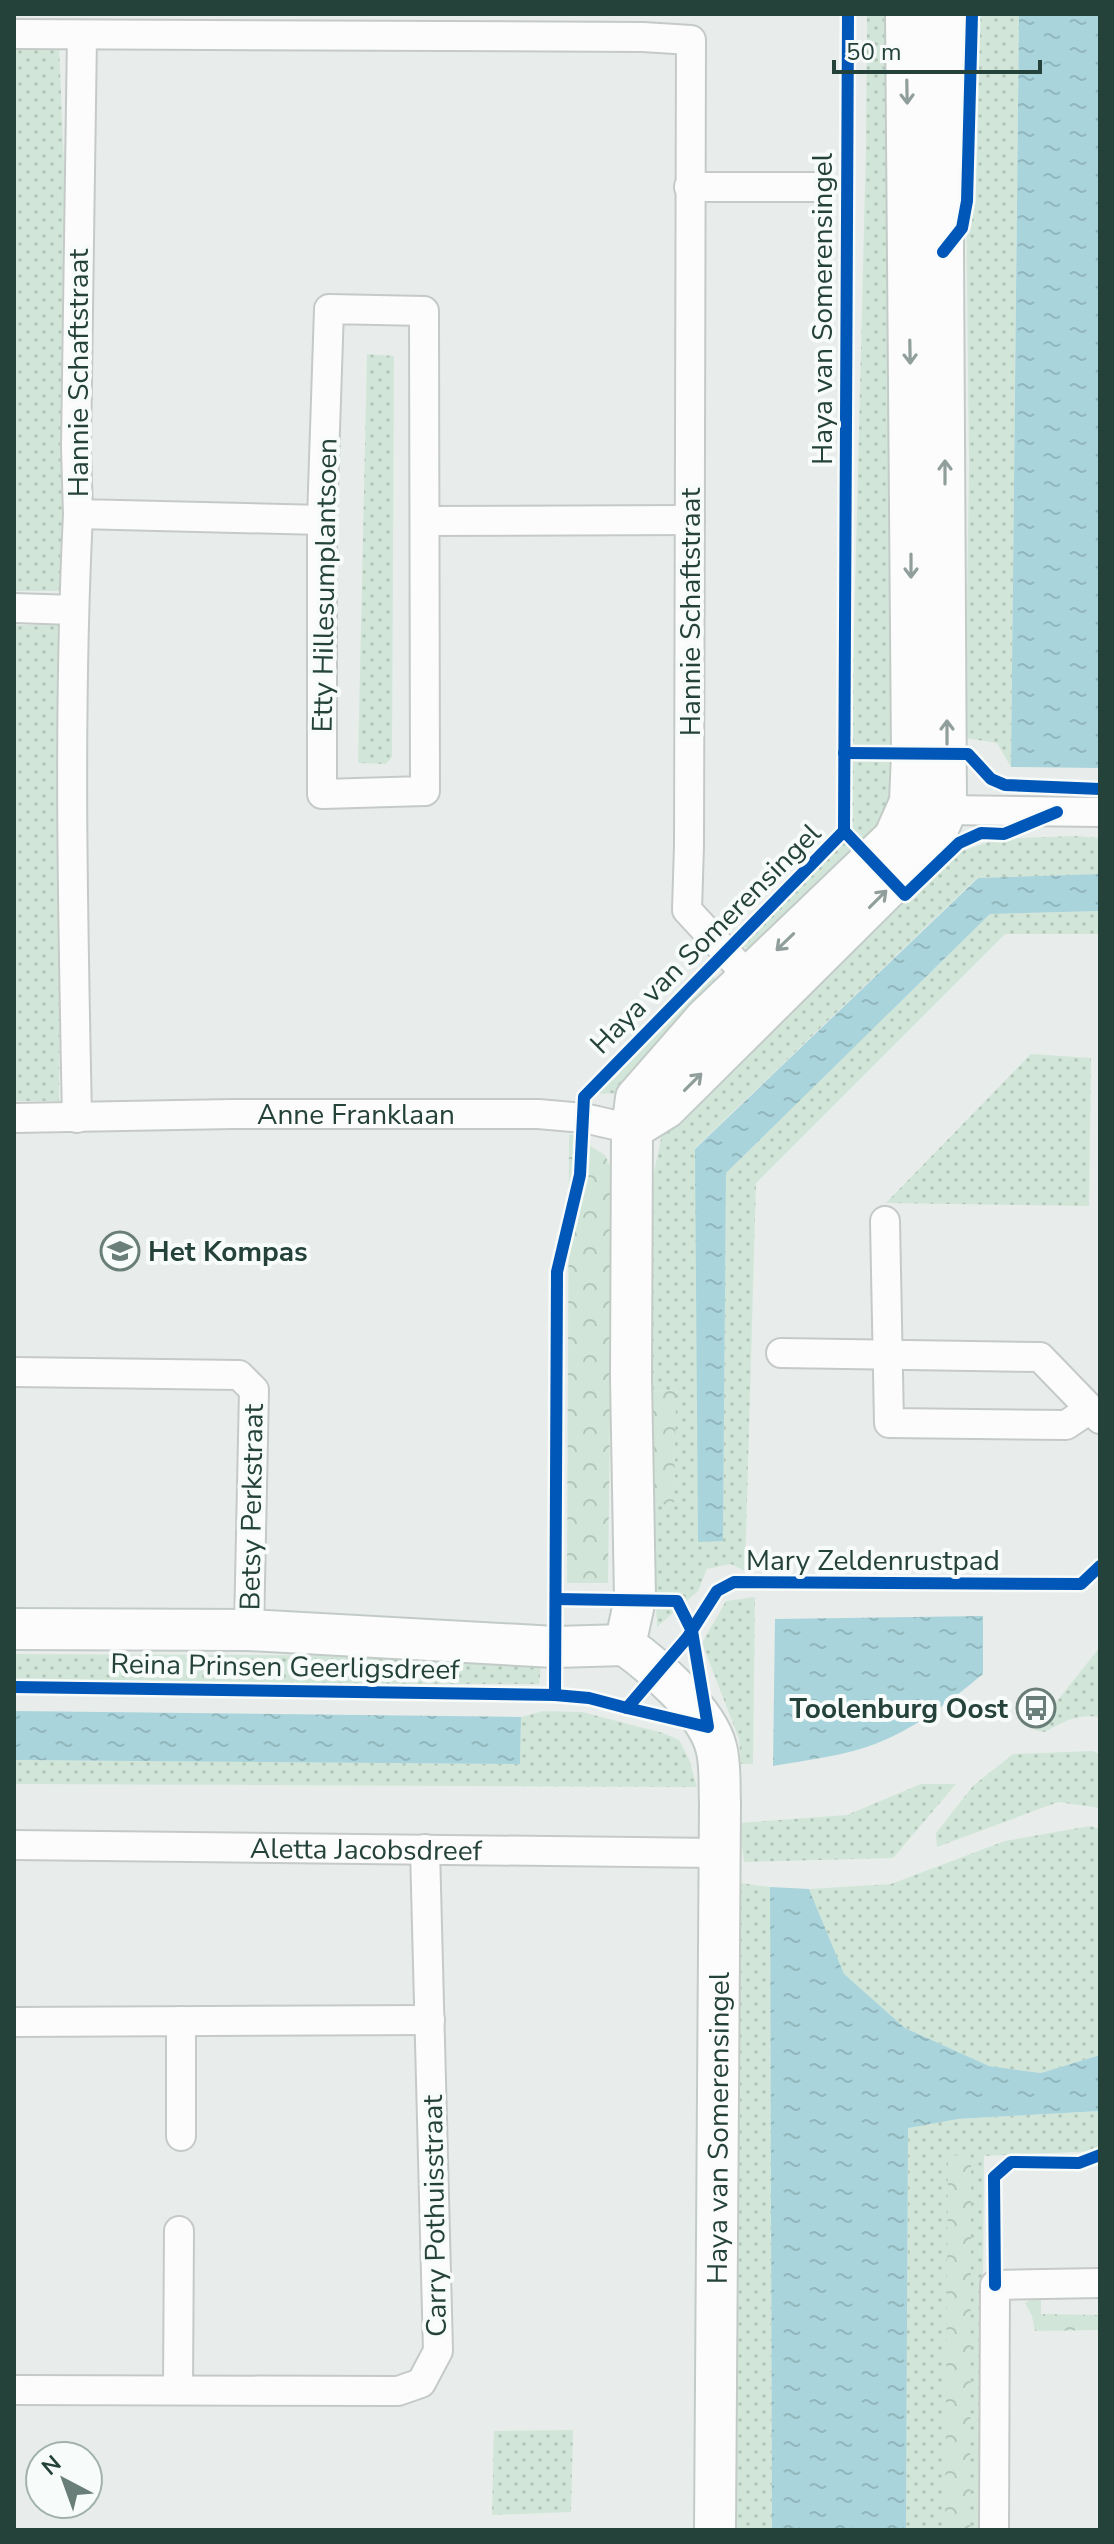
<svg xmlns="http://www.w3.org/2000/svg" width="1114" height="2544" font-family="'Nunito Sans',sans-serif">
<defs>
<pattern id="green-dots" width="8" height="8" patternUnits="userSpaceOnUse" patternTransform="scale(2)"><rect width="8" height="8" fill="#d1e6d8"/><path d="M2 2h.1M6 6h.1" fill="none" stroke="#b3c6ba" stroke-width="1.8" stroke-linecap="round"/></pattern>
<pattern id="forest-crowns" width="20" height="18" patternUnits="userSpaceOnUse" patternTransform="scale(2)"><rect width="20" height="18" fill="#d1e6d8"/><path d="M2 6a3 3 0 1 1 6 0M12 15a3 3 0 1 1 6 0" fill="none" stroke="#b3c6ba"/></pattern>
<pattern id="water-ripples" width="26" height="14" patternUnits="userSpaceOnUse" patternTransform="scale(2)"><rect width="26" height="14" fill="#a9d4db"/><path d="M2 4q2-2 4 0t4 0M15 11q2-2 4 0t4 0" fill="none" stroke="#91b7bd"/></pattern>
</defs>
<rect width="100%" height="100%" fill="#e8edeb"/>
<g fill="url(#green-dots)">
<polygon points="867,14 895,14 896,792 881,828 759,956 736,942 849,832 866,147"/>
<polygon points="964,14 1019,14 1011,767 997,743 965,738 969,465"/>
<polygon points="14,43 59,46 69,284 64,591 14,591"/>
<polygon points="367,354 394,356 392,757 386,764 358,763"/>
<polygon points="14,625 63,625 59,1101 14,1101"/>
<polygon points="1074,836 1100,838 1100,874 977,878 695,1148 723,1541 726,1173 990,914 1100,911 1100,934 1005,934 756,1183 745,1571 731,1564 707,1569 698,1591 657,1627 652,1505 674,1504 675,1390 651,1392 647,1206 662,1134 956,853 998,839"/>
<polygon points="712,973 722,994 621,1093 589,1094"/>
<polygon points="1031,1054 1091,1058 1089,1206 886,1203"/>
<polygon points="755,1597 753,1764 741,1764 739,1739 702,1643 726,1601"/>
<path d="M1100 1647V1717C1078 1714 1064 1721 1045 1732L1034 1730Z"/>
<polygon points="14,1654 468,1656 542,1658 539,1684 14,1682"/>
<polygon points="543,1711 582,1712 663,1733 679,1740 689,1759 697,1787 14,1784 14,1760 520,1764 521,1717"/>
<polygon points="1092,1751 1100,1754 1100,1808 1058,1802 937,1847 936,1833 973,1786 1013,1754"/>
<polygon points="921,1784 956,1784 893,1858 744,1862 739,1823 847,1815"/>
<polygon points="1090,1826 1100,1829 1100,2055 1041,2073 989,2066 905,2028 844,1975 809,1889 891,1884 1005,1841"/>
<polygon points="725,1881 770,1887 772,2530 733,2530"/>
<polygon points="1100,2111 1100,2150 1096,2151 984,2156 981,2530 906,2530 908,2127 958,2119"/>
<polygon points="573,2430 571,2512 492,2515 494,2431"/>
</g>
<g fill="url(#forest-crowns)">
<polygon points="571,1134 605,1155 613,1172 608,1583 567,1583 569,1135"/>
<polygon points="676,1390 674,1504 652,1505 651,1392"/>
<polygon points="948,2155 971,2156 970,2530 945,2530"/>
<polygon points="1035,2296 1041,2296 1041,2314 1100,2315 1100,2330 1035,2331 1032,2316 1025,2303"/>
</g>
<g fill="url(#water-ripples)">
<polygon points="1019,14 1100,14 1100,768 1011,767"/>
<polygon points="1100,874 1100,911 990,914 726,1173 723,1541 698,1542 695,1149 978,878"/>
<path d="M983 1616V1674C950 1701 915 1729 875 1744 843 1756 807 1760 773 1766L775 1619Z"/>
<polygon points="14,1711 521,1717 520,1764 14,1760"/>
<polygon points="770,1887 809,1889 844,1974 905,2028 989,2066 1041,2073 1100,2055 1100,2111 958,2119 908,2128 906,2530 772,2530"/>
</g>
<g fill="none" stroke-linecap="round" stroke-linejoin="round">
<defs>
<g id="street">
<polyline points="14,34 643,37 691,40 689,845 687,910 761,990"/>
<polyline points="82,35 76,448 78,514 322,520"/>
<polyline points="689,187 822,187"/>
<polygon points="329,309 424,311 425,791 322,794 322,520"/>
<polyline points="426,521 690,520"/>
<polyline points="14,608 74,610"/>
<polyline points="930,806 946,810 1100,812"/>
<path id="s1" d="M14 1118 233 1114H538L584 1118 632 1129"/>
<path d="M77 1118C73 917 68 716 78 514"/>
<polyline points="885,1221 889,1423 1066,1425 1090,1409"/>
<polyline points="781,1353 1040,1357 1100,1419"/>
<polyline points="14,1372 239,1375 254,1390 249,1630"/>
<path id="s2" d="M14 1845 718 1853"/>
<polyline points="181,2021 181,2136"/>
<polyline points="14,2022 430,2020"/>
<polyline points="178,2389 179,2231"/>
<polyline points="14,2390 398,2391 421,2383 438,2351 425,1849"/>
<polyline points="994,2530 995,2285 1100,2283"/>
</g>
<g id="secondary">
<polyline points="632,1129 666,1108 931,845 946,810 943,252 944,14"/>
<polyline points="14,1629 249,1630 555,1647 625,1645"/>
<path id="s3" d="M715 2530 720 1803C719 1785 721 1764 716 1747 707 1711 654 1666 625 1645L635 1599 631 1378 632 1129 636 1098 705 1019 894 838 910 802 912 754 906 14"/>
</g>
</defs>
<use href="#street" stroke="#c5cac8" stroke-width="32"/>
<use href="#secondary" stroke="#c3cbc8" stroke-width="44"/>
<use href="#street" stroke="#fcfcfc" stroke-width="28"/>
<use href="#secondary" stroke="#fcfcfc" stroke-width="40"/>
<defs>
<g id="cycleway">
<polyline points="943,252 962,228 967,201 972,14"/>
<polyline points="844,753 968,754 991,779 1005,785 1100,789"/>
<polyline points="844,831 905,895 959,843 981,833 1004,834 1057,812"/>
<polyline points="556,1599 677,1601 692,1631 708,1727 627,1708"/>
<polyline points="14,1687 555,1695 589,1698 627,1708 687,1638 717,1591 734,1582 1081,1584 1100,1566"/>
<polyline points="555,1695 557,1272 580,1175 584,1097 844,831 848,14"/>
<polyline points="995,2285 994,2177 1011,2162 1079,2163 1100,2155"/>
</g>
</defs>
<use href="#cycleway" stroke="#f7fbf9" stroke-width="17"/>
<use href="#cycleway" stroke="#0057b8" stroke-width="12"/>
</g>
<defs><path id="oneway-shaft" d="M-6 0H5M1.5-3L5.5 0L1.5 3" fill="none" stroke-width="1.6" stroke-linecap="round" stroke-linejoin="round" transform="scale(2)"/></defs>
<g stroke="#909f9b">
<use href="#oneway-shaft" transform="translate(907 92) rotate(89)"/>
<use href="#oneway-shaft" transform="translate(910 352) rotate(89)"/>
<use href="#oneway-shaft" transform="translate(945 472) rotate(-90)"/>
<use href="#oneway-shaft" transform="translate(911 566) rotate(90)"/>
<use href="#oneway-shaft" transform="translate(947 732) rotate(-90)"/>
<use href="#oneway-shaft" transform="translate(878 899) rotate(-45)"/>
<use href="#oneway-shaft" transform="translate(785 942) rotate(136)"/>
<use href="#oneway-shaft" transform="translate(693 1082) rotate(-45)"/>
</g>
<defs>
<symbol id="school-ring" viewBox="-11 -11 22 22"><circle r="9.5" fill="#f7fbf9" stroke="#697e78" stroke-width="1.5"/><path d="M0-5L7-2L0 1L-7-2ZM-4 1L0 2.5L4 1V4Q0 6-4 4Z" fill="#697e78"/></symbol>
<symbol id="bus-ring" viewBox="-11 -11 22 22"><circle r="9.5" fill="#f7fbf9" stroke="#697e78" stroke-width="1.5"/><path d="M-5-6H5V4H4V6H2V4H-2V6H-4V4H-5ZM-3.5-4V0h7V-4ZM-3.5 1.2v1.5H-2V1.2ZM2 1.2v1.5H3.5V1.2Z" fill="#697e78"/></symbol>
</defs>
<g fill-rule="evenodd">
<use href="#school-ring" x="98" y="1229" width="44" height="44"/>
<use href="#bus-ring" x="1014" y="1686" width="44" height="44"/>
</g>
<g text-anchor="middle" stroke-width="8" stroke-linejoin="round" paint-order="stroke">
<g font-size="28" fill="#24423a" stroke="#f7fbf9">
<text transform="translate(822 309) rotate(-90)" y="10">Haya van Somerensingel</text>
<text transform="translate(78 373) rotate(-90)" y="10">Hannie Schaftstraat</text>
<text transform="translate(324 585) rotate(-89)" y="10">Etty Hillesumplantsoen</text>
<text transform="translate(690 612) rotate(-90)" y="10">Hannie Schaftstraat</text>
<text transform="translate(705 938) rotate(-45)" y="10">Haya van Somerensingel</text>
<text dy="10" stroke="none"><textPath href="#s1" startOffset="342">Anne Franklaan</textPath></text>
<text transform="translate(251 1507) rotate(-89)" y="10">Betsy Perkstraat</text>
<text x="873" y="1570">Mary Zeldenrustpad</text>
<text transform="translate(285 1666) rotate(1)" y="10">Reina Prinsen Geerligsdreef</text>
<text dy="10" stroke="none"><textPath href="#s2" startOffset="352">Aletta Jacobsdreef</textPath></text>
<text dy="10" stroke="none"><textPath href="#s3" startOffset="402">Haya van Somerensingel</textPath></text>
<text transform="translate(434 2216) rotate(-91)" y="10">Carry Pothuisstraat</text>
</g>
<g font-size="28" font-weight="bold" fill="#24423a" stroke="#f7fbf9" text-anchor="start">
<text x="148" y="1261">Het Kompas</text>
<text x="1008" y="1718" text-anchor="end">Toolenburg Oost</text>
</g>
</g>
<rect width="1114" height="2544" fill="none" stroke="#24423a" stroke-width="32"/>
<g transform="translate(64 2480) rotate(319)"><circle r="38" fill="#f7fbf9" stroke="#a3b1ad" stroke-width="2"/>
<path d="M0-6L14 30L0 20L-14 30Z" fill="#697e78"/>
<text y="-12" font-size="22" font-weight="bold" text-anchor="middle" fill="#24423a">N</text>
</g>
<path d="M834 60v12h206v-12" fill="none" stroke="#24423a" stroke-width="4"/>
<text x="846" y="60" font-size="24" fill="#24423a" stroke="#f7fbf9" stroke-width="6" paint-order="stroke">50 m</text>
</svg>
